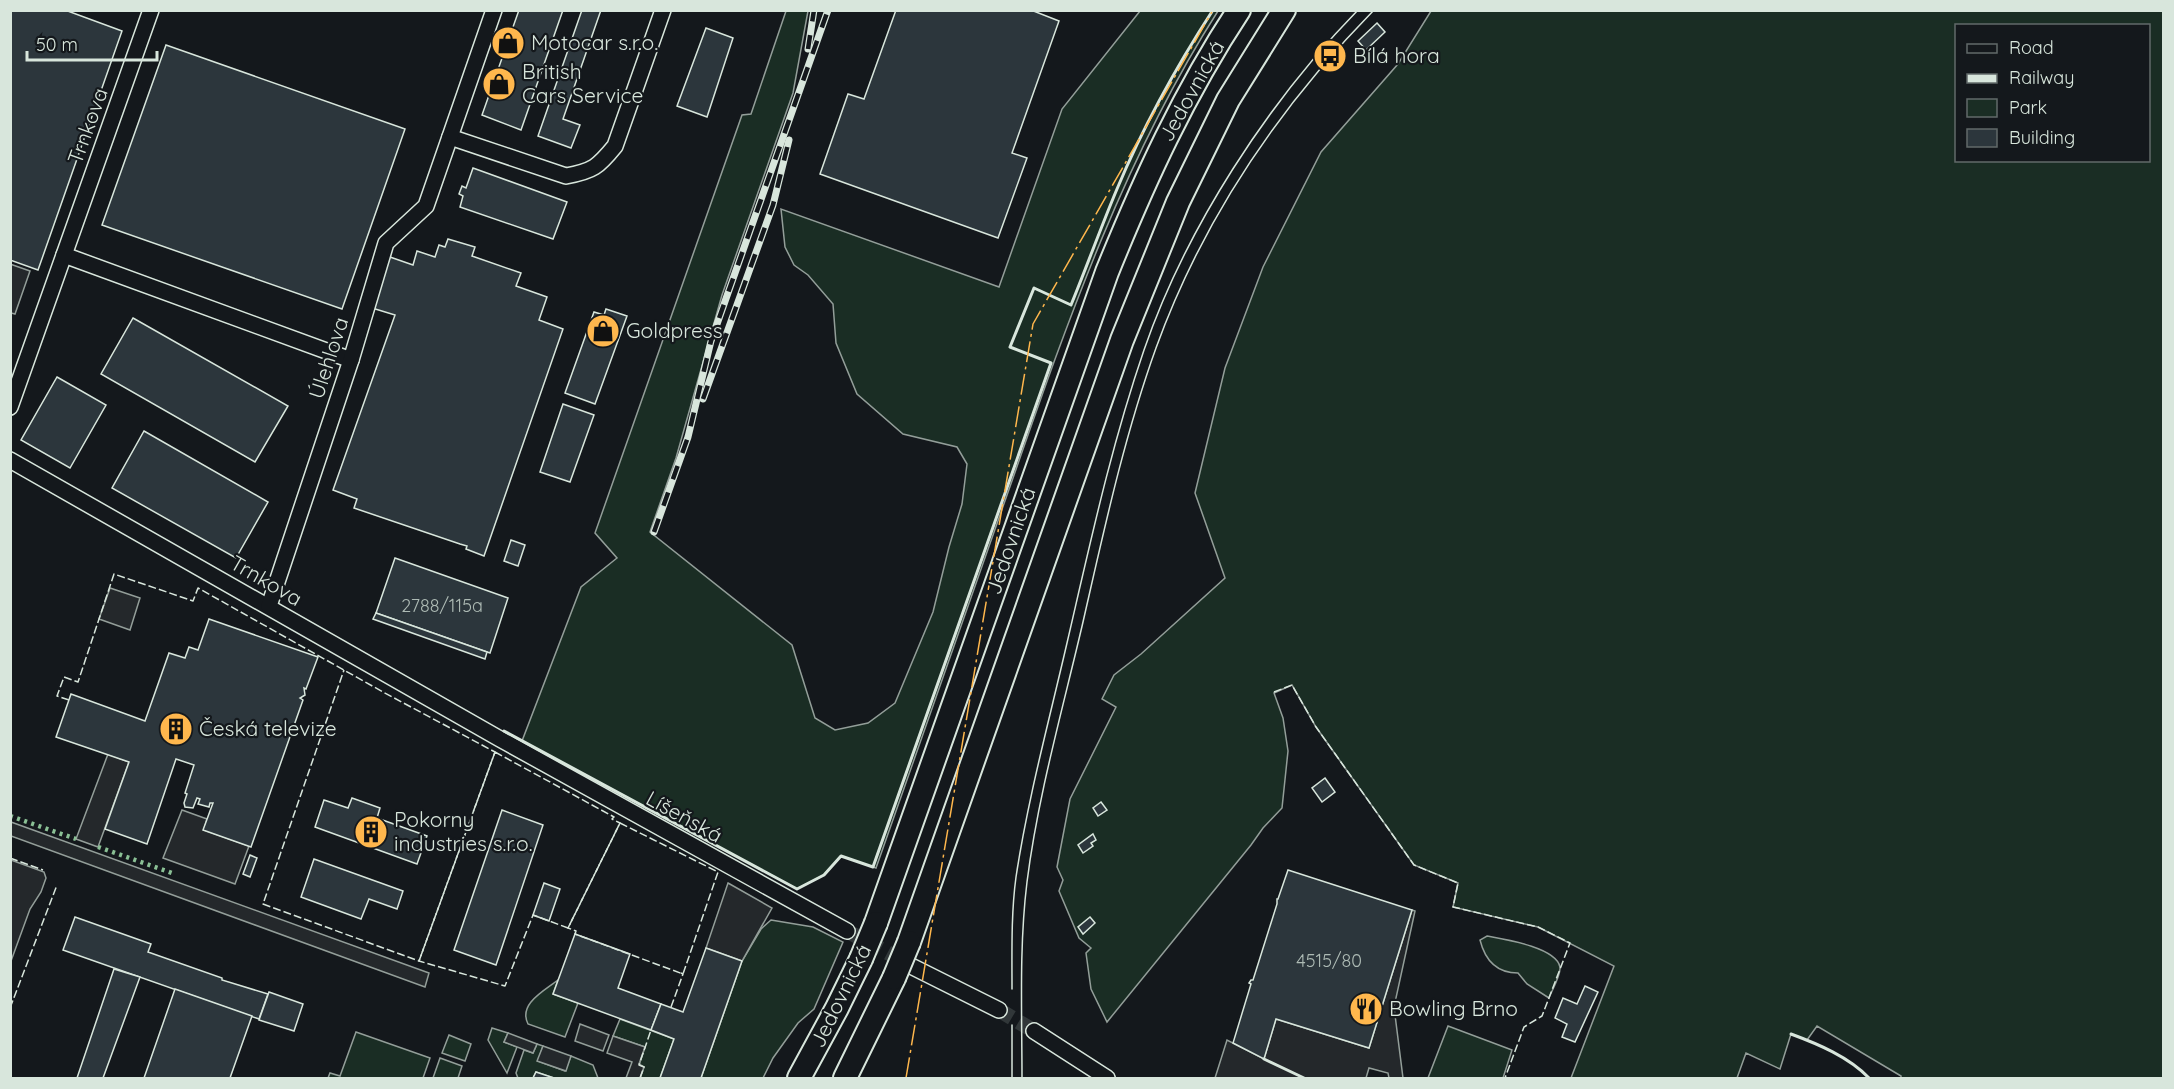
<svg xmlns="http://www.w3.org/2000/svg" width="2174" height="1089" font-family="Quicksand,sans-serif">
<rect width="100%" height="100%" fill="#14181c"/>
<g fill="#1a2d24" stroke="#939e99" stroke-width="1.5" fill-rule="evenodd">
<path d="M786 11H808L793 93 722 295 676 458 650 532 792 645 815 718 835 730 868 723 895 703 933 612 949 547 962 504 967 464 957 447 903 434 857 394 836 343 833 304 808 275 794 265 785 247 781 209 999 287 1062 109 1140 11H1218C1126 155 1069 317 1013 478 967 608 922 738 876 868L841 856 824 875 797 889 522 741 581 587 617 558 595 533 742 115 751 114Z"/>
<path d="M1431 11H2163V1078H1901V1076L1817 1026 1807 1040 1791 1034 1780 1069 1746 1053 1737 1078H1571L1614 966 1538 927 1453 907 1458 883 1414 865 1316 727 1292 685 1274 693 1283 718 1288 751 1282 808 1263 828 1251 845 1107 1022 1091 989 1086 953 1091 948 1079 938 1059 891 1063 880 1057 867 1070 799 1116 707 1102 699 1114 675 1141 654 1225 578 1195 493 1225 368 1263 267 1321 152 1398 64ZM1956 26H2148V160H1956Z"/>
<polygon points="771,920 813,927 843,942 814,1009 798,1023 773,1058 763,1078 701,1078 742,961 761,929"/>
<path d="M1487 936C1503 939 1556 947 1560 967 1561 975 1552 990 1549 998L1527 984 1518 973C1497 973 1485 960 1480 940Z"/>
<path d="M558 980 553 994 578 1003 565 1037 528 1024C518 1004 544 991 558 980Z"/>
<polygon points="620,1019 674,1039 660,1078 640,1078 644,1067 639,1065 645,1047 613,1036"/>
<polygon points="1448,1026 1512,1050 1503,1078 1428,1078"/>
<polygon points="492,1028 508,1033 504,1042 517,1047 507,1073 488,1040"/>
<polygon points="356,1032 430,1058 423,1078 328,1078 330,1073 340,1076"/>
<polygon points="449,1035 471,1044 465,1061 442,1053"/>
<polygon points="537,1044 543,1046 538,1061 565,1071 571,1056 593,1065 598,1078 554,1078 536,1072 533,1078 518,1078 516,1073 524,1050 533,1053"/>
<polygon points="440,1058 462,1066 458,1078 433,1078"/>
</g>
<g fill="#24282b" stroke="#939e99" stroke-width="1.5">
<polygon points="10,264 30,271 15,314 11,313"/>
<polygon points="110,588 140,598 130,630 99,619"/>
<polygon points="108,754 129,762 98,847 76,839"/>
<polygon points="182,810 207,819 204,830 249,846 235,884 163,858"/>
<polygon points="11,822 429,973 425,987 11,836"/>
<polygon points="11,860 44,872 46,878 41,892 30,909 11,961"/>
<polygon points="728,883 772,908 742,961 706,948"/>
<polygon points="1412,910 1415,911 1394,1007 1403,1078 1389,1078 1388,1073 1369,1068 1366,1078 1215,1078 1227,1040 1264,1059 1276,1019 1369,1048"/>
<polygon points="580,1024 609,1035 603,1051 575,1041"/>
<polygon points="508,1033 537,1044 533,1053 504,1042"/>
<polygon points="613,1036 645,1047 639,1064 644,1067 640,1078 626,1078 632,1062 607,1053"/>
<polygon points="543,1046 571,1056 566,1071 537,1061"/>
</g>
<g fill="#2c363c" stroke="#d8e6dc" stroke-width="1.5">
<polygon points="10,10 65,10 122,31 38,270 10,260"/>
<polygon points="519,10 563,10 521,130 482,115"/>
<polygon points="582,10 601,10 563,119 580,125 571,148 538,136"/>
<polygon points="896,10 1031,10 1059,21 1012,153 1027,158 998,238 820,174 848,94 864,99"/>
<polygon points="1377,23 1385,32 1366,50 1358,41"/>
<polygon points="706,28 733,38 707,117 677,106"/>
<polygon points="166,45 405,129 342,309 102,225"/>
<polygon points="473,168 567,202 553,239 460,207 463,196 459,194 462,186 466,188"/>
<polygon points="448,239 475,247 472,256 521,273 516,286 547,297 539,320 563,329 484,556 466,549 467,546 460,544 354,508 357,499 333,490 395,315 372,308 390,257 413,265 417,251 435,257 439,245 445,247"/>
<polygon points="606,309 627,316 595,404 565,393 594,312 604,315"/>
<polygon points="133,318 288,406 255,462 101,374"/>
<polygon points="57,377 106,405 70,468 21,440"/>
<polygon points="563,404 594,415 570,482 540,472"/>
<polygon points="144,431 268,502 236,558 112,488"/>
<polygon points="511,540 525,545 518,566 504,561"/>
<polygon points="395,558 508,598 490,653 376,613"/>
<polygon points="376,613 487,652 485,659 373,619"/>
<polygon points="209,619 318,657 306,689 304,688 305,695 300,698 303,700 251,847 203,830 213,803 210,803 209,807 198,804 200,799 197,798 193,808 185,807 184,803 187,794 185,793 194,765 176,759 147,844 105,829 129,762 56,737 71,694 145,721 169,653 185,658 189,647 198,650"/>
<polygon points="1325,778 1335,792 1322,802 1312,788"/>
<polygon points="352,798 380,808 377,818 427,836 417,864 315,827 324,800 348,808"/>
<polygon points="1101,802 1107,810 1098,816 1093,808"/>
<polygon points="502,810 543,825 496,965 454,950"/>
<polygon points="1093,834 1096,840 1091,843 1093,846 1083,853 1078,845"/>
<polygon points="250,855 257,858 250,877 243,874"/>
<polygon points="314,859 403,891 397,909 369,899 361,919 301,897"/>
<polygon points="1288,870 1412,910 1369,1048 1276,1019 1264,1059 1233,1043 1251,984 1249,983 1251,980 1253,980 1277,904 1277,899 1278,899"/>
<polygon points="544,883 560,889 549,921 533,915"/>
<polygon points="75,917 151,944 148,952 222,978 222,980 268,994 259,1019 63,950"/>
<polygon points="1090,917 1095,923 1083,934 1078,927"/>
<polygon points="575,934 630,954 618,988 661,1004 651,1030 553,994"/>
<polygon points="706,948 742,961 701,1078 660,1078 674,1039 651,1030 661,1004 683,1012"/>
<polygon points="114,969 140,977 103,1078 77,1078"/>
<polygon points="1585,986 1598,992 1575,1042 1562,1037 1567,1024 1555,1018 1563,998 1577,1004"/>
<polygon points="175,989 252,1016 230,1078 144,1078"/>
<polygon points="269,992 303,1004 294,1031 259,1020"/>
<polygon points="536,1072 554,1078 533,1078"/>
</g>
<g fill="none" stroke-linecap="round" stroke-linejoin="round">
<g stroke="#313739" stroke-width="15" stroke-dasharray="15 8" stroke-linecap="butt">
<polyline points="847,931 909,964"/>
<polyline points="999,1010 1034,1031"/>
</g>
<defs>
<g id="minor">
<path d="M450 137 566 176C593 171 598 167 615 146L663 10"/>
<polyline points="64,255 351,360"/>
<polyline points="10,407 151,10"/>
<polyline points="10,460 500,739 847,931"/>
<polyline points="269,606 351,360 386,243 426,206 494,10"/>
<polyline points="911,966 999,1010"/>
<polyline points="1034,1031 1107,1078"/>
</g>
<g id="secondary">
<path d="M876 923 1107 272C1144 181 1184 93 1239 10"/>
<polyline points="909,942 1122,340 1178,202 1228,100 1284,10"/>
<polyline points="799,1078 837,1008 861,959"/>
<polyline points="845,1078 894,978"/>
</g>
</defs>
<use href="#minor" stroke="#d8e6dc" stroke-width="18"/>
<use href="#secondary" stroke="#d8e6dc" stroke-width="26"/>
<use href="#minor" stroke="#14181c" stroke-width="15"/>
<use href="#secondary" stroke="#14181c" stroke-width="22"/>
<g stroke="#d8e6dc" stroke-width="1.5">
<path d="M1012 989C1012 952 1011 914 1016 877 1028 798 1049 721 1067 643 1090 544 1111 446 1144 350 1186 228 1268 102 1358 10"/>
<polyline points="1012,1025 1012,1078"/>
<path d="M1022 1078C1022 1013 1019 947 1027 882 1038 795 1063 708 1083 622 1104 530 1124 437 1156 348 1202 221 1279 107 1374 10"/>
</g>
<defs>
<g id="rail">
<polyline points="808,49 814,10"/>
<polyline points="703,399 773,205 789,140"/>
<polyline points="654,532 688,437 711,341 828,10"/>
</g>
</defs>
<use href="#rail" stroke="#d8e6dc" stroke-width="7"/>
<use href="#rail" stroke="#14181c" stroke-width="4.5" stroke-dasharray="14" stroke-linecap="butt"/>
<defs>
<g id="secondary-bridge">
<polyline points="861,959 876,923"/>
<polyline points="894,978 909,942"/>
</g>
</defs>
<use href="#secondary-bridge" stroke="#d8e6dc" stroke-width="26" stroke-linecap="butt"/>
<use href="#secondary-bridge" stroke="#14181c" stroke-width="22"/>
<g stroke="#8ac095" stroke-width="4.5" stroke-dasharray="3 4.5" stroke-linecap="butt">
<polyline points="10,816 76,839"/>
<polyline points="98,847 172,873"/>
</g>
<g stroke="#d8e6dc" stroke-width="1.5" stroke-dasharray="8 3" stroke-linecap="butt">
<polyline points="1274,692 1292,685 1316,727 1414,865 1458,883 1453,907 1538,927 1570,943 1542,1016 1524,1027 1505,1078"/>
<polyline points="69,700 57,696 64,677 78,682 114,574 193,601 198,588 383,692 495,752 419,961 263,904 344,670"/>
<polygon points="495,752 614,817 612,819 620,823 568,928 533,915 505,986 419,961"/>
<polygon points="620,823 718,872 683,974 575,934 576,931 568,928"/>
<polyline points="10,858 43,870"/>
<polyline points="671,1007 683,974 681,973"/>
<polyline points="10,1008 57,885"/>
<polyline points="640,1078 644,1067 639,1065 651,1030"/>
</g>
<g stroke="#d8e6dc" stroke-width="3">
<path d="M504 731 797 889 824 875 841 856 873 867 1051 363 1010 347 1034 288 1071 305C1087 266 1101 227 1117 189 1143 127 1176 67 1213 10"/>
<path d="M1791 1034C1818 1044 1849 1057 1869 1078"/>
<polyline points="1264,1059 1304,1078"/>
</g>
<polyline stroke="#ffb74d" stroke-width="1.5" stroke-dasharray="21 4.5 3 4.5" stroke-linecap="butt" points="906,1078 1033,324 1213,10"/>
</g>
<defs>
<symbol id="shop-disc" viewBox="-11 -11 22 22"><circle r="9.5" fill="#ffb74d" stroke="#14181c"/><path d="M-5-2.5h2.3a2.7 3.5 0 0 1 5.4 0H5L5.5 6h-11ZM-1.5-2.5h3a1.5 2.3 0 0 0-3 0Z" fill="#111"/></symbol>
<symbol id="bus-disc" viewBox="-11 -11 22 22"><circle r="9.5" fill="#ffb74d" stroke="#14181c"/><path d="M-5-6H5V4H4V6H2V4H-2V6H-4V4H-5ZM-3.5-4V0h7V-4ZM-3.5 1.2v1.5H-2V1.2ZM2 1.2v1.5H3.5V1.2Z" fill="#111"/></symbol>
<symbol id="building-disc" viewBox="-11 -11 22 22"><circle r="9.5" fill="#ffb74d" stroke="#14181c"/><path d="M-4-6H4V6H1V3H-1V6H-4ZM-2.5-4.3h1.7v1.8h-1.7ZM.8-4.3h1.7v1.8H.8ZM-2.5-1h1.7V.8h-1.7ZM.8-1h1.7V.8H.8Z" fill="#111"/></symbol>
<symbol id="restaurant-disc" viewBox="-11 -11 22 22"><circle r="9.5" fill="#ffb74d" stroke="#14181c"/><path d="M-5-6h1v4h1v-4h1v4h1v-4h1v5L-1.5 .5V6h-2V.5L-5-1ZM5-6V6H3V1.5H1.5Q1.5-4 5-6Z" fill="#111"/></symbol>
</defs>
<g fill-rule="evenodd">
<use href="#shop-disc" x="489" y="24" width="38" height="38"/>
<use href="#bus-disc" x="1311" y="37" width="38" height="38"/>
<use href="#shop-disc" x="480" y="65" width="38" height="38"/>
<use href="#shop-disc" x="584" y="312" width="38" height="38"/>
<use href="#building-disc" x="157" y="710" width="38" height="38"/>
<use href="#building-disc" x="352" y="813" width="38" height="38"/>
<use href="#restaurant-disc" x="1347" y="990" width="38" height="38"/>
</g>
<g text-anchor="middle" stroke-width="4.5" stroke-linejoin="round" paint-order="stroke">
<g font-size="18" fill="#adbab4">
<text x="442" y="612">2788/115a</text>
<text x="1329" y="967">4515/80</text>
</g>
<g font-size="21" fill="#d8e6dc" stroke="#14181c" text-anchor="start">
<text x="531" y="50">Motocar s.r.o.</text>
<text x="1353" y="63">Bílá hora</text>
<text x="522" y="79">British<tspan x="522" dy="24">Cars Service</tspan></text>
<text x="626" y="338">Goldpress</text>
<text x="199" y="736">Česká televize</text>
<text x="394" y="827">Pokorny<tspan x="394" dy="24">industries s.r.o.</tspan></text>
<text x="1389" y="1016">Bowling Brno</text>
</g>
<g font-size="21" fill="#d8e6dc" stroke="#14181c">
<text transform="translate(1192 91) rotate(-61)" y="7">Jedovnická</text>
<text transform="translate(88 126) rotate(-70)" y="7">Trnkova</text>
<text transform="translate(329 358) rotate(-72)" y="7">Úlehlova</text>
<text transform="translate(1011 541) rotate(-71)" y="7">Jedovnická</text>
<text transform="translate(266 581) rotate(30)" y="7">Trnkova</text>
<text transform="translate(684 817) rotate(29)" y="7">Líšeňská</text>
<text transform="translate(841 996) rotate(-64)" y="7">Jedovnická</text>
</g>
</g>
<rect width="2174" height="1089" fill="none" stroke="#d8e6dc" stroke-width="24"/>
<rect x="1955" y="24" width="195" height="138" fill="#14181c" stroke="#626a69" stroke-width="1.5"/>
<rect x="1967" y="44" width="30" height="9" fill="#14181c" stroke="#626a69" stroke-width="1.5"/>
<text x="2009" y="54" font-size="18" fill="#d8e6dc">Road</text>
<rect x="1967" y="74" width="30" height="9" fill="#d8e6dc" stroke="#626a69" stroke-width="1.5"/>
<text x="2009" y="84" font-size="18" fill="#d8e6dc">Railway</text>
<rect x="1967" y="99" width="30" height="18" fill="#1a2d24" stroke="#626a69" stroke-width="1.5"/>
<text x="2009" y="114" font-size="18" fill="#d8e6dc">Park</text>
<rect x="1967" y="129" width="30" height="18" fill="#2c363c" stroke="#626a69" stroke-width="1.5"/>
<text x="2009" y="144" font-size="18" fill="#d8e6dc">Building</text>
<path d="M27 51v9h130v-9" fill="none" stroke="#d8e6dc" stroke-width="3"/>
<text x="36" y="51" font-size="18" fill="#d8e6dc" stroke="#14181c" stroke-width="4.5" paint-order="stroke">50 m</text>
</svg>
